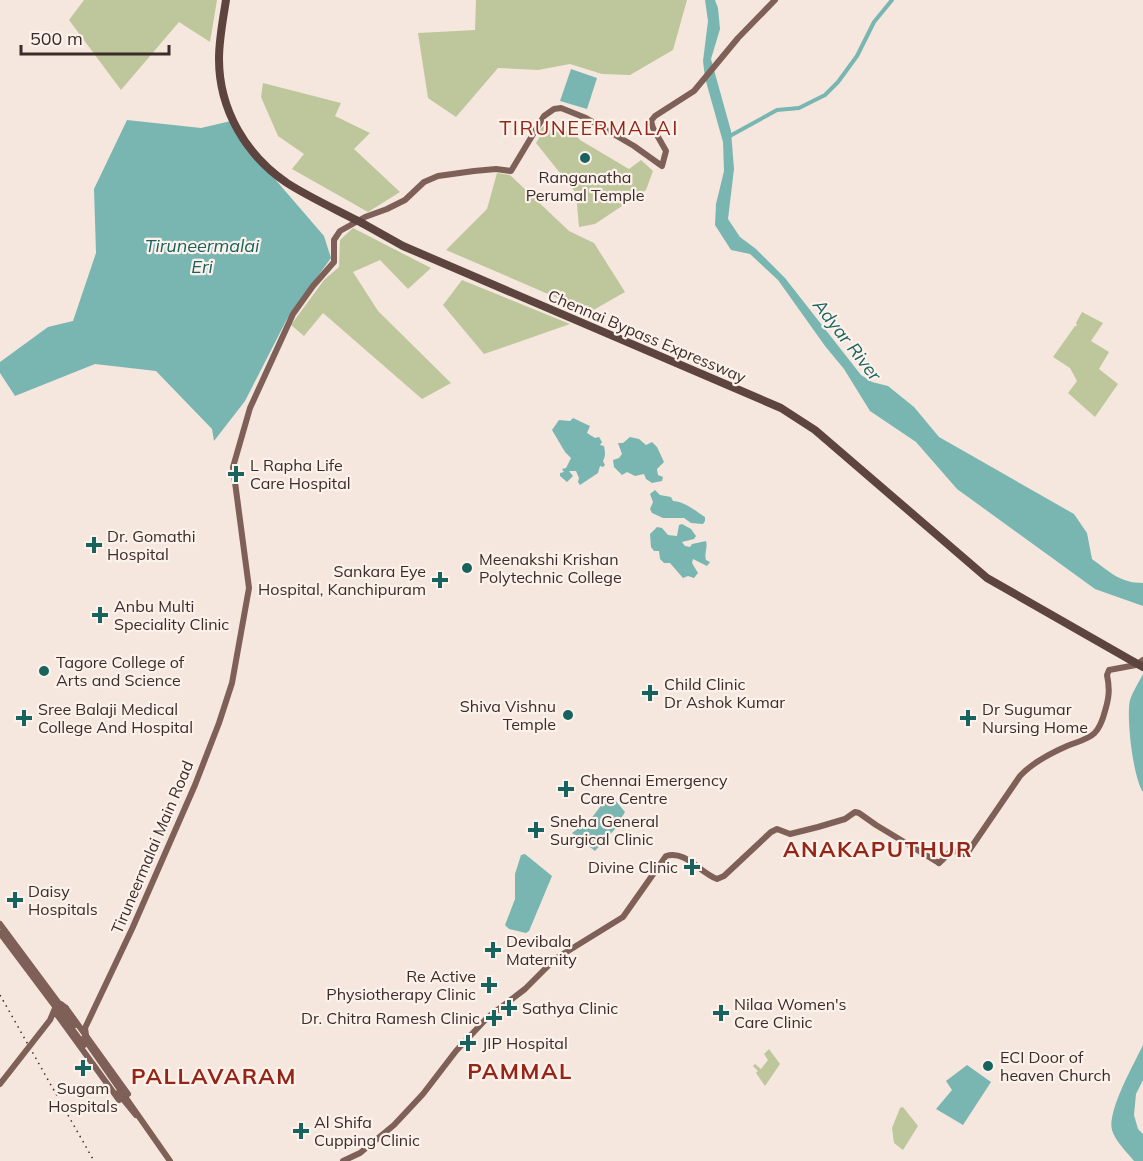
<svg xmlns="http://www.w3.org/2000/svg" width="1143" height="1161" font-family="Mulish,sans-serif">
<rect width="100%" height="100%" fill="#f5e7de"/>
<g fill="#bec79b">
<polygon points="84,0 217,0 210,42 179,22 121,90 69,20"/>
<polygon points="476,0 687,0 673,50 630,75 602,74 570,64 538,70 498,68 456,117 428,98 418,33 475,30"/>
<polygon points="263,83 341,103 335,116 370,133 354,149 400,192 368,212 292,169 304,154 278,136 261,97"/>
<path d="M550 121C557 132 573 129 580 140L629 169 641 160 653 171 646 190 595 224 579 227 576 193 536 143 542 133 539 130Z"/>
<polygon points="497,173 510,175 569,231 594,243 625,292 590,312 446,250 487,209"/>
<polygon points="353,228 431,268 408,289 380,260 353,272 378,311 451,383 422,399 323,313 304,336 291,325 324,280 339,267 340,240"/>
<polygon points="462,280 570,324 484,354 443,305"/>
<polygon points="1082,312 1103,323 1091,341 1109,352 1099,369 1118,384 1095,417 1068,393 1077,381 1070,368 1053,357 1075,326 1077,326 1076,323"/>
<polygon points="769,1049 780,1064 765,1086 756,1073 758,1071 753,1066 755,1064 761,1069 768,1060 764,1054"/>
<polygon points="903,1107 918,1126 903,1150 894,1143 892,1128 900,1108"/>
</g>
<g fill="#79b6b1">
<path d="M705 0H715L718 8 720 29 711 59 731 131 734 169 728 219 740 237 756 249 785 278 861 375 872 382 888 386 914 407 939 437 1074 514 1087 533 1092 559C1110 572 1120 583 1143 583V606L1095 589 957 489 916 442 870 411 844 369 825 346 778 280 750 254 731 250 715 225 716 204 724 171 723 142 705 78 703 61 708 21Z"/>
<polygon points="571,69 597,78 587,109 560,101"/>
<polygon points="127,120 201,128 231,121 250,153 274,178 324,236 331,258 287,319 245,401 214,441 212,429 156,371 95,364 15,396 0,373 0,362 48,327 73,321 96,253 94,189"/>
<path d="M573 418 590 426 587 433 595 438 599 437 602 442 600 445 604 446C605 452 606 455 603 461L605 465 603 467 600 466 598 473 580 485 578 482 579 478 576 471H569L573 476 567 482 560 476V473L564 472 562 469 566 468 571 458 565 452 552 430 559 420 570 421Z"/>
<polygon points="630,437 639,439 646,445 652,442 657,447 664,462 657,469 658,475 663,477 662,481 652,483 646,479 644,474 635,476 627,472 622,475 614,467 613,460 619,458 622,454 618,443 623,443"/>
<path d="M655 490 660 495 671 497 673 501C683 501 696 511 705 517V521L703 524 691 523 684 518H663L652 513 650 509 653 502 650 494Z"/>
<path d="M682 524 691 529 696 536 694 539 682 542 685 546 690 547 692 544 706 541C708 548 704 553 706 560L710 562 707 566 693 559 692 563 698 573 694 578 688 576 683 578 670 563H664L660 559 659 551H654L651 547 650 534 657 527 662 528 668 535 677 536 679 525Z"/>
<path d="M1143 674V792C1133 778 1126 716 1130 700 1133 691 1139 682 1143 674Z"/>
<polygon points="610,794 625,812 615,829 595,851 572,833 590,820"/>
<polygon points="525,854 552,876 529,931 526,933 509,929 505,925 515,899 515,874 521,855"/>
<path d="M1143 1045V1080L1136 1094 1134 1115 1138 1129 1143 1134V1161H1134C1127 1152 1115 1141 1112 1130 1107 1111 1134 1064 1143 1045Z"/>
<polygon points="967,1065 991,1082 963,1125 936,1109 952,1090 946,1081"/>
</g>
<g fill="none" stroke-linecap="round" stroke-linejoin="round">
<polyline stroke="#79b6b1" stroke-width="4" points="728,137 777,110 799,108 825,95 838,82 857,56 874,22 892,0"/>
<g stroke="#7f6058" stroke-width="6">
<path d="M939 863C950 854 948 847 964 854L968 852 1020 776C1032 763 1051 753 1067 746 1090 737 1098 738 1105 711 1109 698 1110 689 1107 675L1109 670 1136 665 1143 660"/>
<polyline points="0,924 75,1025"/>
<polyline points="0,933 84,1045"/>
<polyline points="84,1038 170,1161"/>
<polyline points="87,1042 85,1028 132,929 195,785 219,723 232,683 249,588 233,467 250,408 293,314 313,286 334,262 334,240 340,231 365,217 387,209 405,200 424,182 438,176 474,171 496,169 511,171 544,116 554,109 561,108 586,118 634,146 662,166 666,151 653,128 651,121 655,116 694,91 738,38 775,0"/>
<polyline points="118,1093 136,1115"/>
<path d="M343 1161 360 1153 394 1125 423 1094 456 1051 487 1018 525 989 555 959 623 917 666 856C686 850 700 873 717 879L724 876 771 832 777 829 790 834 818 827 845 819 855 812 859 813 876 825 939 863"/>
</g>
<g stroke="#5d443f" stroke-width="8">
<path d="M226 0C223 20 219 39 219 59 219 110 246 155 287 183 309 197 333 208 356 220"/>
<polyline points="362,223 403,246 781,408 815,430 987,578 1134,662"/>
</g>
<polyline stroke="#3b2c29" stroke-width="1.5" stroke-dasharray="1.5 4.5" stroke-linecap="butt" points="0,995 94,1161"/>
<g stroke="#7f6058" stroke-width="6">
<polyline points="66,1008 128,1094"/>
<polyline points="58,1016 119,1100"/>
<polyline points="0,1084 50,1020 56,1006 61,1004 66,1008 66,1013 63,1016 57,1015 54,1012"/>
</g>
<g stroke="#5d443f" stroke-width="8">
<polyline points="356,220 362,223"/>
<polyline points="1134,662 1143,667"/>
</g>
</g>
<g fill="#18635e" stroke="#fcf2eb" stroke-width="2">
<circle cx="585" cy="158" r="6"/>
<path d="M233 465h6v6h6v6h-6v6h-6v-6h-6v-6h6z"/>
<path d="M91 536h6v6h6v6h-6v6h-6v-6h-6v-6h6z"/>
<circle cx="467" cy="568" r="6"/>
<path d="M437 571h6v6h6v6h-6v6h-6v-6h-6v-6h6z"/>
<path d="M97 606h6v6h6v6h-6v6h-6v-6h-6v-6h6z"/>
<circle cx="44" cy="671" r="6"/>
<path d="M647 684h6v6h6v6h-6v6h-6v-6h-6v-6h6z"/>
<circle cx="568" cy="715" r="6"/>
<path d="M21 709h6v6h6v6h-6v6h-6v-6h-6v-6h6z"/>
<path d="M965 709h6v6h6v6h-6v6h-6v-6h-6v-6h6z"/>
<path d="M563 780h6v6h6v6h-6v6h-6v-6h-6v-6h6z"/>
<path d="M533 821h6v6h6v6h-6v6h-6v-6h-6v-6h6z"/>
<path d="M689 858h6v6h6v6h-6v6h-6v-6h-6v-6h6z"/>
<path d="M12 891h6v6h6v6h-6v6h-6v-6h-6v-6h6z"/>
<path d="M490 941h6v6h6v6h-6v6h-6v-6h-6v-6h6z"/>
<path d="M486 976h6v6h6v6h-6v6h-6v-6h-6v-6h6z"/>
<path d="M506 999h6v6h6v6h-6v6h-6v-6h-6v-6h6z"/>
<path d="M718 1004h6v6h6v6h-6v6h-6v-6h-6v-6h6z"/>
<path d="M491 1009h6v6h6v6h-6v6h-6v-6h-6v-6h6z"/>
<path d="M465 1034h6v6h6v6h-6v6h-6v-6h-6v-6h6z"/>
<circle cx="988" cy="1066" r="6"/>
<path d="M80 1059h6v6h6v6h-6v6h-6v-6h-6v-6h6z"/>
<path d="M298 1122h6v6h6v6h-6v6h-6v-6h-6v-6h6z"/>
</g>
<g text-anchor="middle" stroke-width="4.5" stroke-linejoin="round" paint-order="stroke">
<g font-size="16" fill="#3b2c29" stroke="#fcf2eb" text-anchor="start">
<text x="585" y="183" text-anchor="middle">Ranganatha<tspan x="585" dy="18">Perumal Temple</tspan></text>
<text x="250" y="471">L Rapha Life<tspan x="250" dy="18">Care Hospital</tspan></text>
<text x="107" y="542">Dr. Gomathi<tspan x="107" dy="18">Hospital</tspan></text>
<text x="479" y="565">Meenakshi Krishan<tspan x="479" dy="18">Polytechnic College</tspan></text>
<text x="426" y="577" text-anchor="end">Sankara Eye<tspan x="426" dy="18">Hospital, Kanchipuram</tspan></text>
<text x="114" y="612">Anbu Multi<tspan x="114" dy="18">Speciality Clinic</tspan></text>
<text x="56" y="668">Tagore College of<tspan x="56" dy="18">Arts and Science</tspan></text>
<text x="664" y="690">Child Clinic<tspan x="664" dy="18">Dr Ashok Kumar</tspan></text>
<text x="556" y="712" text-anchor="end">Shiva Vishnu<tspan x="556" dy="18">Temple</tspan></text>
<text x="38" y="715">Sree Balaji Medical<tspan x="38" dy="18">College And Hospital</tspan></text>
<text x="982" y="715">Dr Sugumar<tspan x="982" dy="18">Nursing Home</tspan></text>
<text x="580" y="786">Chennai Emergency<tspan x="580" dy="18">Care Centre</tspan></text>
<text x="550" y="827">Sneha General<tspan x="550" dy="18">Surgical Clinic</tspan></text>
<text x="678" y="873" text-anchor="end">Divine Clinic</text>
<text x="28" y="897">Daisy<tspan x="28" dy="18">Hospitals</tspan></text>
<text x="506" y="947">Devibala<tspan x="506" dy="18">Maternity</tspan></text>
<text x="476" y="982" text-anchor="end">Re Active<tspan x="476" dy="18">Physiotherapy Clinic</tspan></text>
<text x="734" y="1010">Nilaa Women's<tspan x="734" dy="18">Care Clinic</tspan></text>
<text x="522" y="1014">Sathya Clinic</text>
<text x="480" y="1024" text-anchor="end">Dr. Chitra Ramesh Clinic</text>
<text x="482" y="1049">JIP Hospital</text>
<text x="1000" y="1063">ECI Door of<tspan x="1000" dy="18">heaven Church</tspan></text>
<text x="83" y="1094" text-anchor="middle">Sugam<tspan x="83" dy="18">Hospitals</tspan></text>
<text x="314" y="1128">Al Shifa<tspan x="314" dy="18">Cupping Clinic</tspan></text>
</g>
<g font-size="16" fill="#3b2c29" stroke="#fcf2eb">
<text transform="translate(647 336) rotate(23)" y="6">Chennai Bypass Expressway</text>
<text transform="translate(152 847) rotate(-67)" y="6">Tiruneermalai Main Road</text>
</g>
<g font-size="18" font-style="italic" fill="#18635e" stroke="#fcf2eb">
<text x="202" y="252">Tiruneermalai<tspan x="202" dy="21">Eri</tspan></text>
<text transform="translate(847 340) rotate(52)" y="6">Adyar River</text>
</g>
<g font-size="20" letter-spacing="1.5" fill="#952517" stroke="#fcf2eb">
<text x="589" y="135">TIRUNEERMALAI</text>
</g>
<g font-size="22" font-weight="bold" letter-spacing="1.5" fill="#952517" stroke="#fcf2eb">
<text x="878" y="857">ANAKAPUTHUR</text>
<text x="520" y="1079">PAMMAL</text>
<text x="214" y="1084">PALLAVARAM</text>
</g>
</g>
<path d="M21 45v9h148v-9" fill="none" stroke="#3b2c29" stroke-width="3"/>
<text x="30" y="45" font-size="18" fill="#3b2c29" stroke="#fcf2eb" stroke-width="4.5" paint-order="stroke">500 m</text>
</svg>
